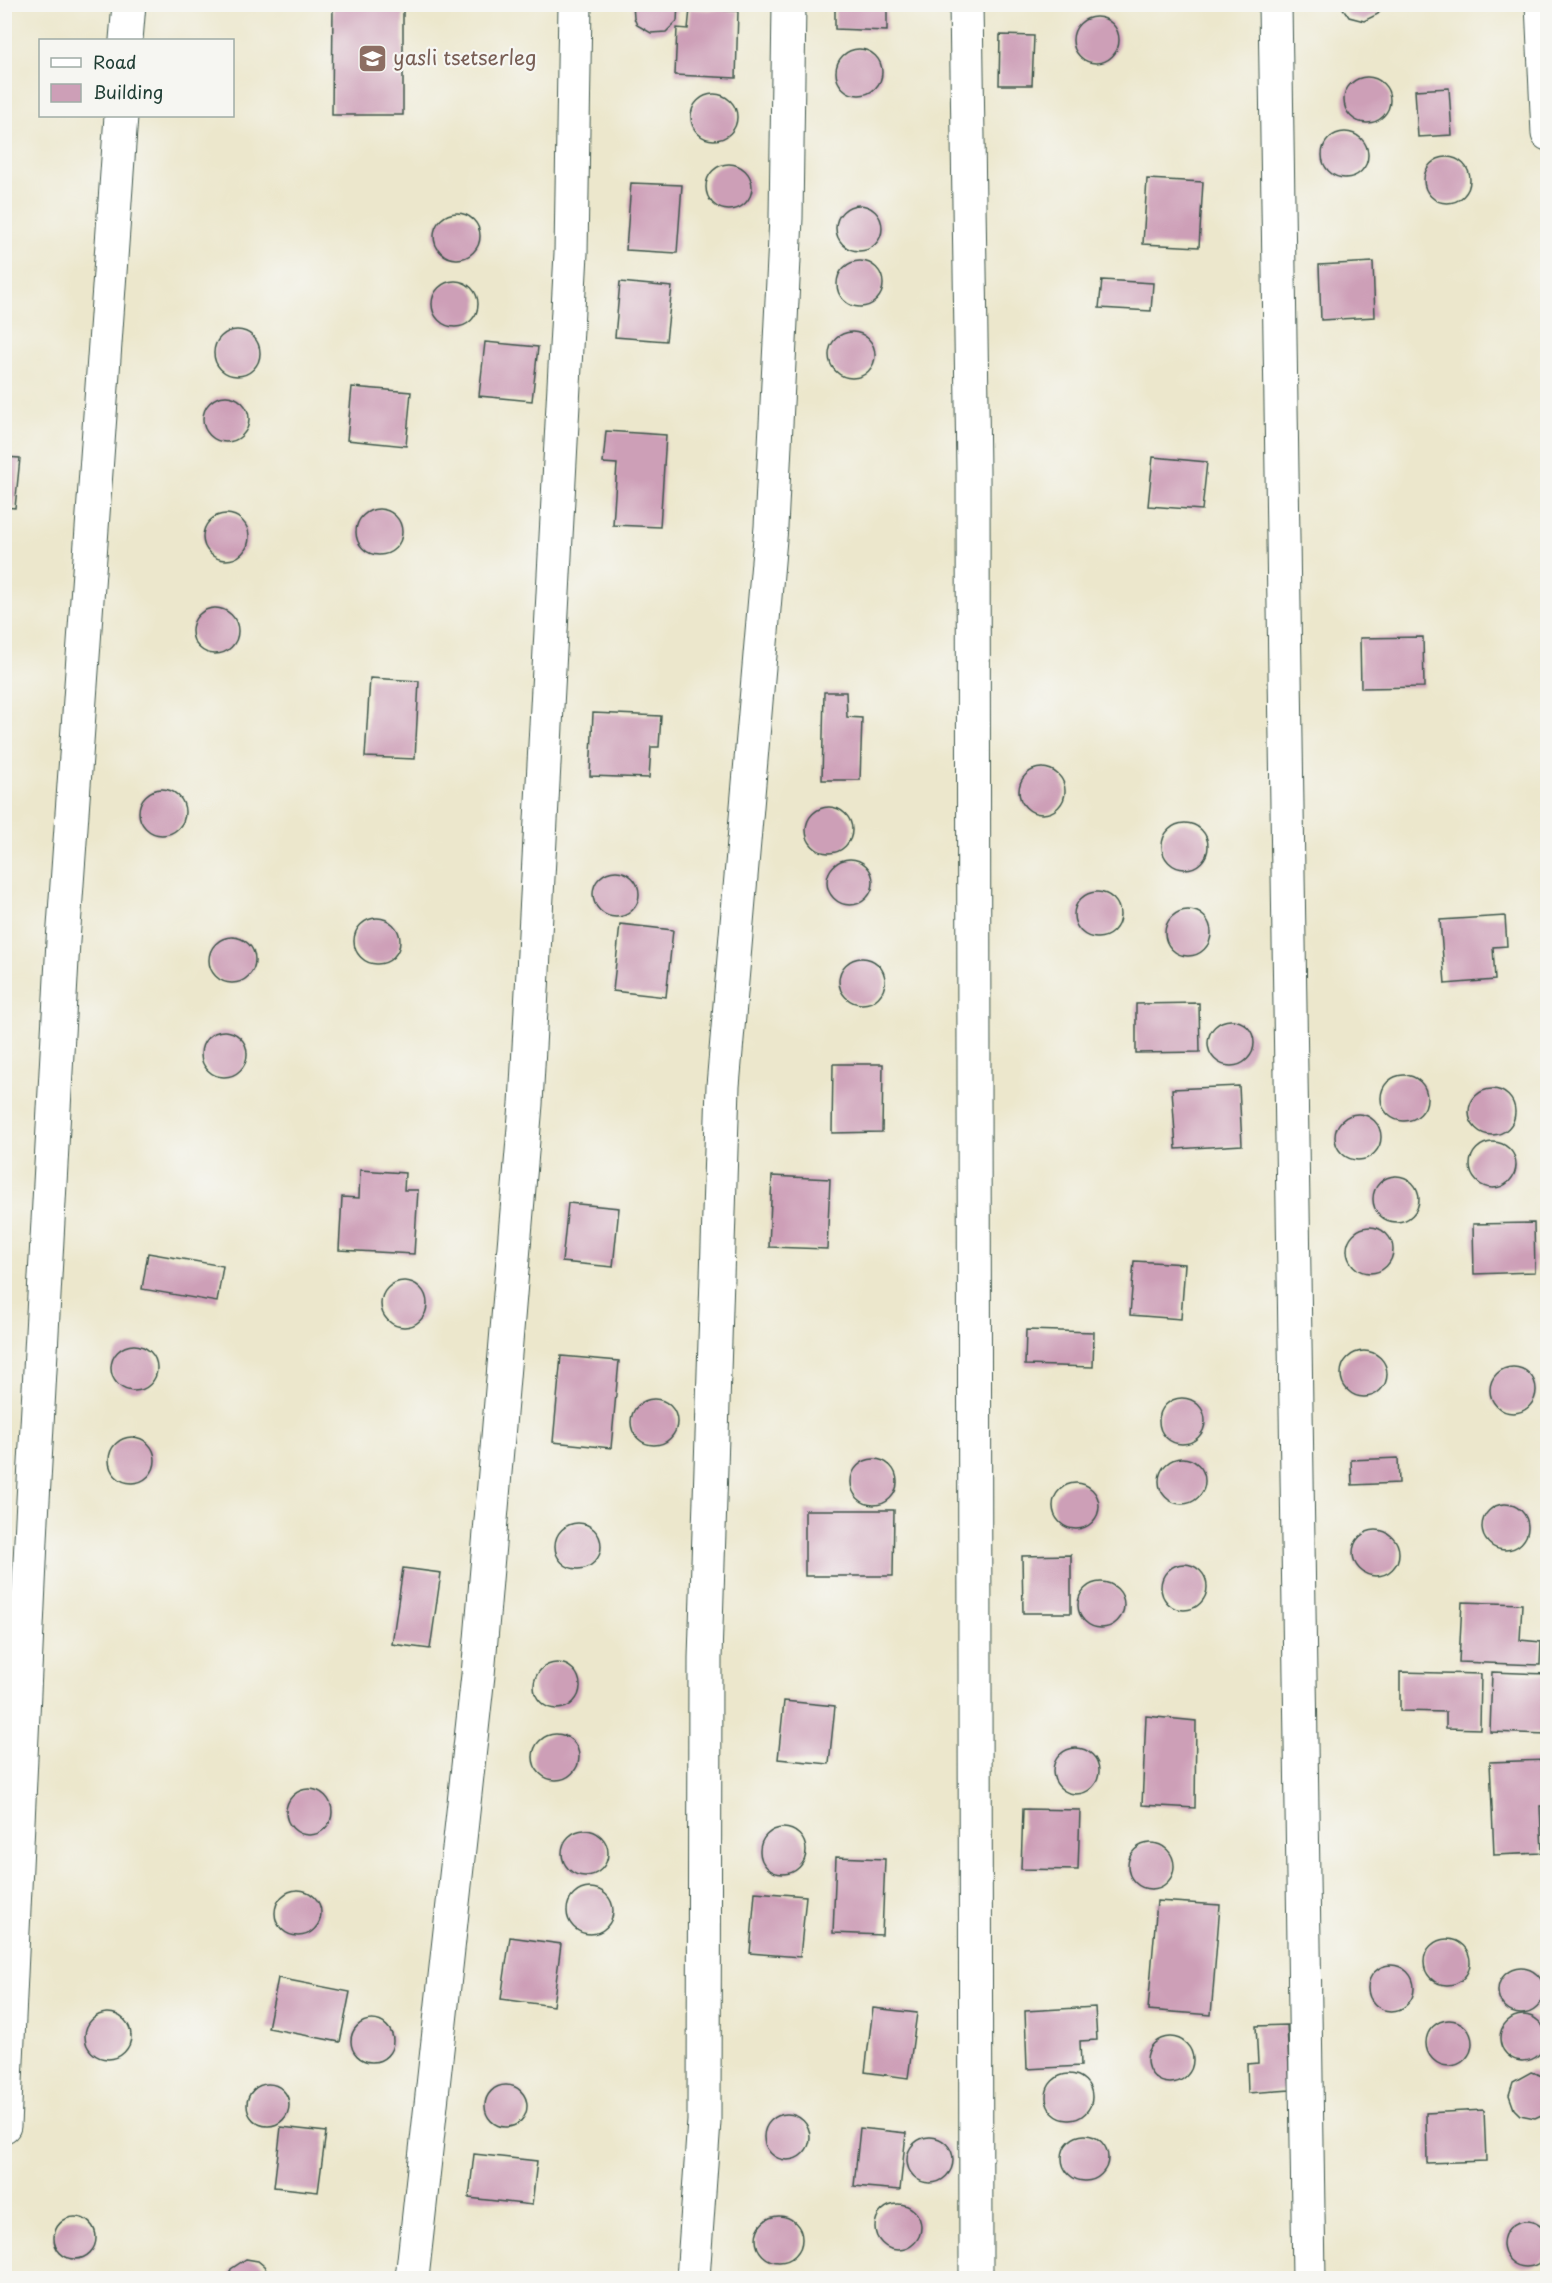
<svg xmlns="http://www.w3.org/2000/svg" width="1552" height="2283" font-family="'Playpen Sans',sans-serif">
<rect width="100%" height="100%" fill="#f6f6f2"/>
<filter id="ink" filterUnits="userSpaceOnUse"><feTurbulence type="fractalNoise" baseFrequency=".0167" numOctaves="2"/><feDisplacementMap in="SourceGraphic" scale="12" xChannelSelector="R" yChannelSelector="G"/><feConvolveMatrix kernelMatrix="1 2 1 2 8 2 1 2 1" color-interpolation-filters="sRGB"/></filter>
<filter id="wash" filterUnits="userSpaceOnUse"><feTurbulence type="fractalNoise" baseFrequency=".008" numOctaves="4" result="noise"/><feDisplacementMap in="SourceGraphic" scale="24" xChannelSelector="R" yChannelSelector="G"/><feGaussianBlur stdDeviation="1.35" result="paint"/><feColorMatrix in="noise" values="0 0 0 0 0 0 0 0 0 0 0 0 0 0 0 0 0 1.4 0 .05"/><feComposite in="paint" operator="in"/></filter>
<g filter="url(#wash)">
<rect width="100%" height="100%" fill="#ece7cc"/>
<g id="blocks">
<g fill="#cd9fb7">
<polygon points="333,4 403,4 403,115 332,115"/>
<polygon points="633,4 678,4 677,21 666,32 651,33 637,25 634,18"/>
<polygon points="835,4 887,4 887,31 835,29"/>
<polygon points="1340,4 1384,4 1378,14 1364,21 1349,17"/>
<polygon points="690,9 738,11 736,78 675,75 677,28 688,29"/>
<circle cx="1096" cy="40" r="23"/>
<polygon points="1000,35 1034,36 1032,85 999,85"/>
<circle cx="859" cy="72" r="23"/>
<circle cx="1367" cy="100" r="23"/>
<polygon points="1449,88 1452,135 1418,137 1415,90"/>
<circle cx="714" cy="117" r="23"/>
<circle cx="1345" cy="155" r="23"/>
<circle cx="1447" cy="180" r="23"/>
<circle cx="729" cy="187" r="23"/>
<polygon points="1147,179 1203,182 1199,247 1143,244"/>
<polygon points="631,183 682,185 677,253 626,250"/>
<circle cx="859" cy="228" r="23"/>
<circle cx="457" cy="236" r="23"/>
<circle cx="860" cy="284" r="23"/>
<polygon points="1373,262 1375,317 1321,320 1319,265"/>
<polygon points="1102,280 1153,283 1151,311 1099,308"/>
<circle cx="455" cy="304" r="23"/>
<polygon points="620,282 672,287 666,341 615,337"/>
<circle cx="237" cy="353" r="23"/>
<circle cx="852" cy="355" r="23"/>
<polygon points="485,342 538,347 532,401 479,396"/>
<polygon points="352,387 411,392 406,446 347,440"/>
<circle cx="226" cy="419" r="23"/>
<polygon points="606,431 666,435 660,527 613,525 617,464 603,463"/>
<polygon points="4,457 20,458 15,508 4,507"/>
<polygon points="1153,457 1207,462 1202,510 1148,506"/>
<circle cx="379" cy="532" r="23"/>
<circle cx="226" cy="537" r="23"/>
<circle cx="215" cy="631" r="23"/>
<polygon points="1423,637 1424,687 1361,688 1360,638"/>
<polygon points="370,678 419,681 415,759 365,757"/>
<polygon points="824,692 846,692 847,717 862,718 860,780 822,780"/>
<polygon points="593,713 661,716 659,747 651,747 649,778 590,776"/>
<circle cx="1042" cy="791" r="23"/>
<circle cx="162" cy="812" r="23"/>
<circle cx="829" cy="830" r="23"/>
<circle cx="1185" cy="846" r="23"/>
<circle cx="850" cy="882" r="23"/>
<circle cx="616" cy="894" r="23"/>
<circle cx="1097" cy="915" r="23"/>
<circle cx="1188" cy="933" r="23"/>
<polygon points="1505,916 1507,946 1493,947 1495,980 1445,984 1440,920"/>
<circle cx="377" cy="941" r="23"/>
<polygon points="620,924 673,930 666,997 613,991"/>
<circle cx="232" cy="960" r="23"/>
<circle cx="862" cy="981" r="23"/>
<polygon points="1199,1003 1200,1052 1136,1053 1136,1004"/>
<circle cx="1231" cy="1043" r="23"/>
<circle cx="224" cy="1054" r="23"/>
<polygon points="833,1064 883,1064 882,1132 832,1133"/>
<circle cx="1404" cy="1098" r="23"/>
<polygon points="1239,1086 1242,1145 1176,1149 1172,1089"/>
<circle cx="1492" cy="1112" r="23"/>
<circle cx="1358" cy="1137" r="23"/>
<circle cx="1493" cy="1165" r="23"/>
<polygon points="360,1170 405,1173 404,1190 418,1190 414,1254 339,1250 342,1197 359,1198"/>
<polygon points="772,1176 830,1179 827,1249 769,1247"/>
<circle cx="1396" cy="1199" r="23"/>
<polygon points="568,1203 619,1208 613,1267 562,1262"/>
<polygon points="1534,1223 1535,1272 1474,1274 1473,1224"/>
<circle cx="1370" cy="1250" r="23"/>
<polygon points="148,1253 223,1266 217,1302 142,1289"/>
<polygon points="1134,1261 1185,1264 1181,1319 1130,1315"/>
<circle cx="404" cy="1304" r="23"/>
<polygon points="1026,1330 1094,1332 1093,1367 1025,1365"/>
<circle cx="134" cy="1368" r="23"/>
<circle cx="1364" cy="1374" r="23"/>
<polygon points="561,1356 619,1361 611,1448 553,1442"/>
<circle cx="1513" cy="1390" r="23"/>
<circle cx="1182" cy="1421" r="23"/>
<circle cx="654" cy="1422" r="23"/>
<circle cx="132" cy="1460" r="23"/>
<circle cx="1182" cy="1481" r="23"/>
<polygon points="1398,1458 1399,1483 1352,1485 1351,1460"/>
<circle cx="874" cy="1482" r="23"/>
<circle cx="1076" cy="1506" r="23"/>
<circle cx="1505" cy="1527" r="23"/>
<polygon points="805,1510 894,1510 893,1576 805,1576"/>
<circle cx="578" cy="1546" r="23"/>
<circle cx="1376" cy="1553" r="23"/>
<polygon points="1071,1555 1071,1613 1023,1613 1022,1556"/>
<circle cx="1184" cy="1587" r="23"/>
<polygon points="403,1568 441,1573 430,1649 392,1644"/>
<circle cx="1101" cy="1605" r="23"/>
<polygon points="1462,1602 1522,1604 1520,1640 1541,1642 1540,1665 1459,1662"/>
<polygon points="4,1628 13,1628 12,1695 4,1695"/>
<circle cx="557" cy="1686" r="23"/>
<polygon points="1400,1672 1481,1674 1480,1729 1446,1728 1446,1712 1400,1711"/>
<polygon points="1492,1672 1548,1674 1548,1734 1490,1732"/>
<polygon points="784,1701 835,1706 829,1764 778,1759"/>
<polygon points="1146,1716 1196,1721 1195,1808 1142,1805"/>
<circle cx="556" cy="1757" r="23"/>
<circle cx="1076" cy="1771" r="23"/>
<polygon points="1548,1760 1548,1806 1540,1806 1542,1853 1494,1855 1490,1762"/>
<circle cx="309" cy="1812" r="23"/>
<polygon points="1023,1809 1080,1810 1078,1870 1021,1869"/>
<circle cx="783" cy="1851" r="23"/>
<circle cx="585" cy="1853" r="23"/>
<circle cx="1151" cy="1866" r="23"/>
<polygon points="836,1857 885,1859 882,1935 833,1933"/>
<circle cx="590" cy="1911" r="23"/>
<circle cx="298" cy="1913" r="23"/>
<polygon points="755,1892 806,1896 800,1957 750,1953"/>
<polygon points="1157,1901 1220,1905 1211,2015 1148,2010"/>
<polygon points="510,1937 561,1944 553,2006 501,1999"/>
<circle cx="1447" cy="1962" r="23"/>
<circle cx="1391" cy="1988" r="23"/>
<circle cx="1521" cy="1991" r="23"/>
<polygon points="278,1978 350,1992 340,2042 268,2028"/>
<polygon points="1095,2007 1097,2040 1080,2041 1081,2066 1027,2069 1025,2011"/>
<polygon points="873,2008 917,2013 908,2078 865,2072"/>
<circle cx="108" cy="2036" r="23"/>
<circle cx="1523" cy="2038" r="23"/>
<circle cx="372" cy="2041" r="21"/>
<circle cx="1449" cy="2043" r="23"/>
<polygon points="1287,2025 1290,2090 1248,2093 1247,2064 1258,2063 1256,2026"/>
<circle cx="1170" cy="2060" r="23"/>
<polygon points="1531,2072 1548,2078 1548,2112 1535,2118 1520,2115 1514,2109 1509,2095 1513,2082"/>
<circle cx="1069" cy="2097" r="23"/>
<circle cx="268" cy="2105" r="21"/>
<circle cx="506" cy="2106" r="21"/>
<polygon points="1484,2110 1486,2161 1427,2163 1426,2113"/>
<circle cx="787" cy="2137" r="23"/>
<polygon points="281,2127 326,2132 318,2192 274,2187"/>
<polygon points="860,2128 906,2133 900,2190 854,2186"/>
<circle cx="1085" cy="2158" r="23"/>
<circle cx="930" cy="2160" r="23"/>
<polygon points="474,2154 537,2161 532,2205 469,2198"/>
<circle cx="898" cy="2227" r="23"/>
<circle cx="779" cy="2239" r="23"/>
<circle cx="75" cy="2238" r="21"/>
<circle cx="1526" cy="2244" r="23"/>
<polygon points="246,2259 258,2261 264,2266 270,2278 228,2278 231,2269"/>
</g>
</g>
</g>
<g filter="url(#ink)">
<use href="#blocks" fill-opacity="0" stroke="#3e564b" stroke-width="1.5"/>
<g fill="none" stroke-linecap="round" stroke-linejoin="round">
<defs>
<g id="street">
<polyline points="966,4 973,470 976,2278"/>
<polyline points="1275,4 1309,2278"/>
<polyline points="1542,4 1548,134"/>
<polyline points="126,40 129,4"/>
<polyline points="4,2126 32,1519 63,941 121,116"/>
<polyline points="412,2278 478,1675 526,1104 571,253 575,4"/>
<polyline points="693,2278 704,2121 705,1658 723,1086 771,527 786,218 789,4"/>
</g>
</defs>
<use href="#street" stroke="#3e564b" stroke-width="35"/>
<use href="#street" stroke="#fff" stroke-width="33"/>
</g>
</g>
<defs>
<symbol id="school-square" viewBox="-11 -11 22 22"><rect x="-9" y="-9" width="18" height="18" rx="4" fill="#8d6e63" stroke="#f6f6f2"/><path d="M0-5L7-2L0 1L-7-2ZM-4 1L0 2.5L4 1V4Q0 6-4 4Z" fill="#fff"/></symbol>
</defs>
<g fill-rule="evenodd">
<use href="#school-square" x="356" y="42" width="33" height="33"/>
</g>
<g text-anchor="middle" stroke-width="4.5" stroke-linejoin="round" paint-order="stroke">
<g font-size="20" fill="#785e54" stroke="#f6f6f2" text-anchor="start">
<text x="393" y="65">yasli tsetserleg</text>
</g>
</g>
<rect width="1552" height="2283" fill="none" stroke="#f6f6f2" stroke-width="24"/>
<rect x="39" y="39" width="195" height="78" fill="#f6f6f2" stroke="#a0aca6" stroke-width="1.5"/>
<rect x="51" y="58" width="30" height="9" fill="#ffffff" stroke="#a0aca6" stroke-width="1.5"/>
<text x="93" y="69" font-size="18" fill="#1f3d34">Road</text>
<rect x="51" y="84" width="30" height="18" fill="#cd9fb7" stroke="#a0aca6" stroke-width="1.5"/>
<text x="93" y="99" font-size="18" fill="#1f3d34">Building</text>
</svg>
